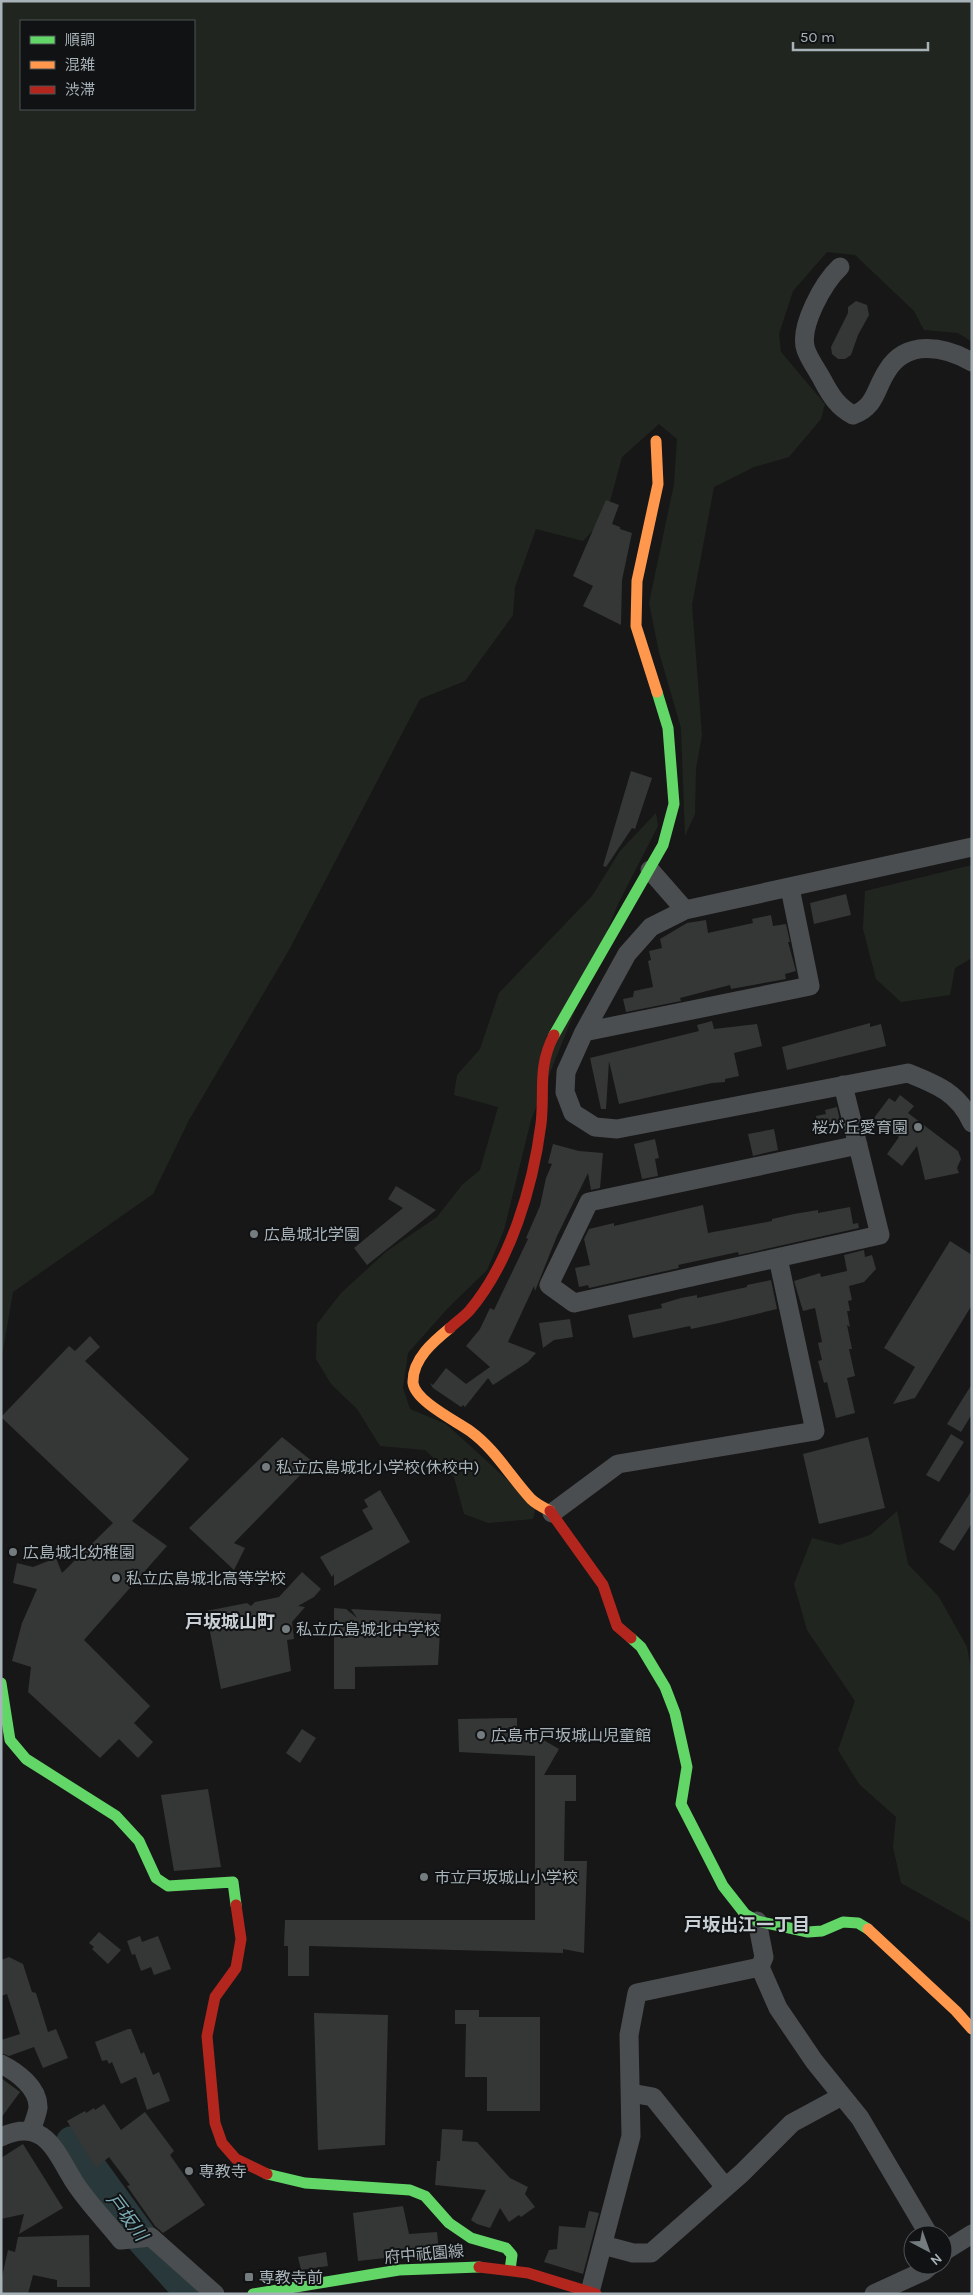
<svg xmlns="http://www.w3.org/2000/svg" width="973" height="2295" viewBox="0 0 973 2295" font-family="Karla,'Noto Sans JP',sans-serif">
	<rect width="100%" height="100%" fill="#171717"/>
	<path fill="#20261f" fill-rule="evenodd" d="M1 1H972V342L958 333 924 330 914 311 855 255 827 252 793 291 779 334 781 352 825 404 821 419 789 457 754 467 714 487 692 605 702 735 696 769 695 814 685 836 681 728 659 652 649 603 674 484 677 439 659 424 622 457 606 516 583 541 536 529 515 587 513 615 465 681 420 699 289 950 189 1120 153 1194 13 1292 1 1362ZM21 21H194V109H21Z
		M656 813 658 826 618 904 531 1120 504 1230 487 1270 448 1308 408 1353 403 1388 410 1409 446 1424 536 1506 533 1519 488 1523 464 1514 454 1477 425 1450 380 1446 357 1409 331 1384 316 1359 317 1324 341 1293 387 1251 437 1217 462 1185 480 1170 498 1107 454 1095 457 1075 480 1049 499 993 592 896 620 851Z
		M972 865V958L955 968 950 995 901 1002 876 979 863 929 865 891Z
		M897 1511 908 1564 939 1597 967 1647 972 1673V1923L901 1883 893 1847 896 1817 859 1784 838 1750 855 1701 807 1630 794 1584 812 1538 839 1545 870 1535Z"/>
	<g fill="none" stroke-linecap="round" stroke-linejoin="round">
		<path stroke="#29383a" stroke-width="32" d="M72 2142 143 2240 187 2289"/>
	</g>
	<path fill="#353636" d="M856 301 867 305 869 315 858 335 851 355 845 359H838L832 354 831 347 848 313V307Z
		M606 500 619 505 612 524 620 527V529L632 533 622 580 621 625 583 606 593 586 573 576Z
		M631 771 652 778 635 829 632 828 606 867 603 866Z
		M846 894 851 915 814 924 810 903Z
		M771 915 773 926 786 924 790 942H788L796 971 785 974 786 979 731 989 730 985 680 998 681 1001 626 1012 623 999 633 997 634 991 653 987 648 961 651 960 649 951 662 948 660 939 687 923 706 920 708 933 753 923 752 919Z
		M712 1021 714 1029 757 1024 762 1046 734 1053 739 1076 725 1079V1082L712 1083 619 1104 609 1061 606 1109H601L590 1058 699 1031 697 1025Z
		M870 1023V1027L881 1024 886 1046 787 1070 782 1047Z
		M900 1095 914 1106 908 1113 958 1151 961 1159 957 1168 959 1173 925 1180 917 1146 902 1166 887 1154 899 1137 874 1118 889 1098 895 1102Z
		M837 1107 842 1130 819 1134 816 1116 826 1114 825 1110Z
		M774 1129 778 1150 753 1156 748 1134Z
		M655 1139 659 1158 655 1159 658 1176 642 1179 634 1144Z
		M553 1144 579 1151 603 1153 600 1188 591 1190 588 1173 557 1236 535 1291 534 1286 508 1342 536 1353 528 1362 493 1385 488 1378 465 1407 463 1405 461 1407 433 1388 430 1383 433 1385 446 1368 466 1384 490 1367 466 1346 480 1329 490 1308 494 1310 528 1239 526 1238 540 1206 546 1178 552 1164 548 1163Z
		M396 1186 436 1210 367 1265 354 1248 403 1208 388 1199Z
		M703 1205 708 1233 772 1221V1219L794 1214 818 1210V1213L850 1207 853 1224 858 1223 859 1228 739 1255 738 1252 678 1265 679 1268 589 1288 588 1285 579 1287 575 1268 590 1265 584 1239 589 1229 614 1223V1226Z
		M950 1241 972 1255V1305L915 1398 893 1404 915 1367 884 1348Z
		M864 1250 865 1257 872 1255 876 1269 864 1282 849 1286 852 1300 848 1301 850 1311H847L850 1327 847 1325 852 1349H849L855 1376 847 1378 855 1413 836 1418 827 1382 824 1383 818 1361 822 1360 818 1343 822 1342 815 1308 803 1311 794 1281 820 1273 821 1277 847 1271 844 1255Z
		M771 1280 777 1309 719 1323 691 1329 690 1326 633 1338 628 1315 662 1308 661 1304 681 1298 697 1295V1298L747 1287V1285Z
		M570 1319 573 1337 554 1340 543 1348 539 1323Z
		M90 1336 100 1347 85 1361 189 1459 132 1521 167 1546 84 1640 150 1706 134 1723 153 1742 138 1758 119 1739 100 1758 28 1692 31 1667 12 1661 22 1623 37 1589 13 1583 17 1563 33 1567 56 1558 62 1573 113 1523 1 1417 69 1346 75 1351Z
		M972 1384V1414L961 1432 947 1424Z
		M951 1434 964 1442 939 1482 926 1475Z
		M282 1437 313 1462 234 1543 245 1548 234 1570 189 1528Z
		M868 1437 885 1508 819 1524 803 1454Z
		M380 1490 410 1542 334 1586V1574L332 1577 320 1557 373 1529 362 1510 368 1507 364 1500Z
		M972 1490V1523L954 1551 939 1542Z
		M302 1572 321 1589 314 1597 298 1606 305 1607 292 1622 294 1639 287 1640 291 1671 221 1689 206 1611 247 1603 251 1606 255 1602 279 1597Z
		M334 1608 346 1609 357 1618 351 1609 441 1614 438 1665 355 1667V1689H334Z
		M517 1718V1732L533 1734 559 1749 544 1775H576V1801H565L564 1861H587L584 1953 563 1949V1953L309 1946V1976H288V1946H284L285 1920H535V1756L459 1752 458 1719Z
		M302 1729 316 1738 300 1763 286 1753Z
		M208 1789 221 1867 174 1871 161 1795Z
		M99 1932 121 1950 108 1964 92 1949 94 1947 89 1943Z
		M140 1936 142 1942 158 1936 171 1969 154 1975 151 1967 141 1971 135 1954 132 1955 127 1941Z
		M9 1957 23 1964 32 1992 36 1993 48 2032 56 2029 68 2058 43 2068 34 2047 9 2056 1 2053V2040L20 2034 7 1994 1 1996V1960Z
		M455 2010H479V2017H540V2111H487V2077H465L466 2024H455Z
		M314 2013 388 2015 385 2145 318 2150Z
		M128 2029H131L141 2054 144 2052 153 2075 159 2072 170 2101 147 2110 136 2077 121 2084 112 2062 109 2064 107 2060 102 2061 95 2042Z
		M1 2078 20 2092 1 2118Z
		M104 2104 121 2130 145 2112 174 2151 170 2155 205 2205 163 2233 155 2226 127 2186 130 2185 109 2157 96 2168 67 2121 85 2111 86 2113 94 2108 95 2110Z
		M442 2129 463 2130 462 2141 477 2142 510 2178 528 2187 525 2194 535 2207 521 2217 519 2215 509 2222 500 2208 490 2228 477 2224 471 2220 486 2190 435 2185 437 2161H440Z
		M23 2144 63 2208 19 2234 24 2214 1 2219V2158Z
		M403 2206 409 2234 437 2232 439 2252 358 2261 353 2213Z
		M589 2211 599 2213 583 2274 544 2262 549 2250 557 2249 559 2226 585 2228Z
		M89 2235 90 2287H57V2280L33 2275 28 2294H1V2281L8 2250 15 2252 18 2237Z
		M326 2252 328 2266 301 2270 298 2257Z"/>
	<g fill="none" stroke-linecap="round" stroke-linejoin="round">
		<path stroke="#4b4e50" stroke-width="19" d="M840 267C824 282 798 327 806 350 810 361 818 371 823 381 831 396 838 407 853 415 876 407 875 389 887 371 906 339 944 346 972 362
			M972 847 685 910 651 927 627 954 584 1032 566 1072 565 1092 573 1113 595 1127 617 1129 908 1073C936 1084 959 1093 972 1123
			M650 870 685 910
			M584 1032 810 986 790 888
			M843 1085 880 1235 574 1303 549 1285 589 1202 858 1145
			M552 1513 618 1464 815 1431 778 1258
			M757 1921 764 1957 760 1967 778 2008 814 2061 860 2118 929 2235
			M1 2064C17 2072 39 2088 38 2108 37 2115 33 2124 31 2131
			M631 2093 653 2097 725 2187
			M1 2137C45 2116 56 2153 75 2183 88 2203 106 2221 121 2240L151 2237 215 2294
			M603 2245 633 2253H651L742 2173 792 2123 842 2096
			M943 2252 972 2234
			M590 2292 631 2136 629 2035 637 1993 760 1967
			M874 2294 924 2271 931 2265"/>
		<path stroke="#63d668" stroke-width="11" d="M554 1035 663 845 674 804 668 728 657 692
			M631 1638 641 1647 665 1687 675 1713 687 1767 681 1804 723 1886 745 1914 757 1921 808 1932 822 1931 843 1922 858 1923 868 1929
			M1 1683 10 1740 26 1759 116 1816 139 1841 156 1878 168 1886 233 1882 236 1905
			M267 2174 305 2183 410 2190 425 2196 449 2223 471 2238 506 2248 512 2255 510 2270
			M253 2294 399 2270 479 2267"/>
		<path stroke="#ff974d" stroke-width="11" d="M656 441 658 484 637 581 636 626 657 692
			M450 1328C434 1341 412 1359 413 1383 415 1401 456 1421 470 1431 495 1449 510 1476 531 1499 536 1504 544 1508 550 1511
			M868 1929 956 2011 972 2029"/>
		<path stroke="#b3261e" stroke-width="11" d="M450 1328C456 1322 464 1317 470 1310 511 1261 533 1186 541 1124 545 1090 537 1068 554 1035
			M550 1511 603 1585 617 1626 631 1638
			M236 1905 241 1939 236 1968 215 1997 207 2036 215 2123 222 2143 236 2159 267 2174
			M479 2267 528 2273 596 2294"/>
	</g>
	<g fill="#757c80" stroke="#111213" stroke-width="2">
		<circle cx="918" cy="1127" r="5"/>
		<circle cx="254" cy="1234" r="5"/>
		<circle cx="266" cy="1467" r="5"/>
		<circle cx="13" cy="1552" r="5"/>
		<circle cx="116" cy="1578" r="5"/>
		<circle cx="286" cy="1629" r="5"/>
		<circle cx="481" cy="1735" r="5"/>
		<circle cx="424" cy="1877" r="5"/>
		<circle cx="189" cy="2171" r="5"/>
		<rect x="244" y="2272" width="10" height="10" rx="2.5"/>
	</g>
	<g text-anchor="middle" dominant-baseline="central" stroke-width="4" stroke-linejoin="round" paint-order="stroke">
		<g font-size="16" fill="#a7b2b9" stroke="#111213" text-anchor="start">
			<text x="908" y="1127" text-anchor="end">桜が丘愛育園</text>
			<text x="264" y="1234">広島城北学園</text>
			<text x="276" y="1467">私立広島城北小学校(休校中)</text>
			<text x="23" y="1552">広島城北幼稚園</text>
			<text x="126" y="1578">私立広島城北高等学校</text>
			<text x="296" y="1629">私立広島城北中学校</text>
			<text x="491" y="1735">広島市戸坂城山児童館</text>
			<text x="434" y="1877">市立戸坂城山小学校</text>
			<text x="199" y="2171">専教寺</text>
			<text x="259" y="2277">専教寺前</text>
		</g>
		<g font-size="16" fill="#a7b2b9" stroke="#111213">
			<text transform="translate(424 2254) rotate(-5)">府中祇園線</text>
		</g>
		<g font-size="18" font-weight="bold" fill="#c8cfd5" stroke="#111213">
			<text x="230" y="1622">戸坂城山町</text>
			<text x="747" y="1925">戸坂出江一丁目</text>
		</g>
		<g font-size="18" font-style="italic" fill="#7cadb6" stroke="#111213">
			<text transform="translate(127 2217) rotate(53)">戸坂川</text>
		</g>
	</g>
	<rect width="973" height="2295" fill="none" stroke="#a7b2b9" stroke-width="5"/>
	<rect x="20" y="20" width="175" height="90" fill="#111213" stroke="#4d5255"/>
	<rect x="30" y="36" width="25" height="8" fill="#63d668" stroke="#4d5255"/>
	<text x="65" y="45" font-size="15" fill="#a7b2b9">順調</text>
	<rect x="30" y="61" width="25" height="8" fill="#ff974d" stroke="#4d5255"/>
	<text x="65" y="70" font-size="15" fill="#a7b2b9">混雑</text>
	<rect x="30" y="86" width="25" height="8" fill="#b3261e" stroke="#4d5255"/>
	<text x="65" y="95" font-size="15" fill="#a7b2b9">渋滞</text>
	<g transform="translate(928 2250) rotate(139)"><circle r="24" fill="#111213" stroke="#4d5255"/>
	<path d="M0-4L9 19L0 12L-9 19Z" fill="#757c80"/>
	<text y="-8" font-size="14" font-weight="bold" text-anchor="middle" fill="#a7b2b9">N</text>
	</g>
	<path d="M793 42v8h135v-8" fill="none" stroke="#a7b2b9" stroke-width="2.5"/>
	<text x="800" y="42" font-size="15" fill="#a7b2b9" stroke="#111213" stroke-width="4" paint-order="stroke">50 m</text>
</svg>
